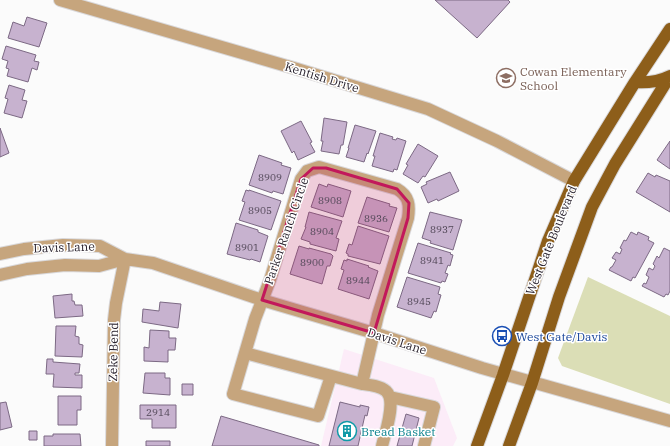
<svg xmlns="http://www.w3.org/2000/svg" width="670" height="446" viewBox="0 0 670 446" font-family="'IBM Plex Serif',serif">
	<rect width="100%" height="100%" fill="#fbfbfb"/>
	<path fill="#fcecf8" d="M344 349 434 378 457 438 453 446H321Z"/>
	<path fill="#dbdeb6" d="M588 277 670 316V404L562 366 558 358Z"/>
	<path fill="#c7b2cf" stroke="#7c6984" d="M435 0H508L510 2 477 38Z
		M27 17 47 23 39 47 8 38 13 22 24 26Z
		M6 46 36 55 34 61 39 62 37 70 32 68 28 82 7 76 9 69 6 68 8 61 2 59Z
		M9 85 25 90 22 100 27 101 22 118 4 113 8 99 5 98Z
		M324 118 347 122 343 145H341L339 154 321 151 323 141H321Z
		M301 121 312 142 310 143 315 152 298 160 294 151 292 153 281 131Z
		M355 125 376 131 368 154 367 153 364 162 346 157 349 148H348Z
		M0 128 9 153 0 157Z
		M380 133 393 137 392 139 396 140 397 138 406 141 397 170 394 169 393 172 372 166 375 156H373Z
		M670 141V169L657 160Z
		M418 144 438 156 425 177 423 176 418 183 403 174 408 165 406 164Z
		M259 155 282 163 281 165 291 168 283 194 273 191 272 193 249 185Z
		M450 172 459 191 438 201 437 199 428 203 421 187 427 184 426 182Z
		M648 173 655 177 656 175 670 181V212L636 192Z
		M319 184 327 187 328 184 351 191 343 217 311 207Z
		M246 190 249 191V190L281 201 271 230 239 220 245 202 242 201Z
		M367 197 390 204 389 206 397 208 389 232 358 223Z
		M309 212 342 221 336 238 339 239 336 251 310 244V242L301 239 306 227H305Z
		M430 212 462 220 453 250 430 243 431 241 422 238Z
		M236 223 258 230V232L268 236 260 262 251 259 250 260 227 254Z
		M358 226 389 236 380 264 348 256V254L346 253 349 244 352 245Z
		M631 232 637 235 638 232 649 237 648 240 654 243 635 278 633 277 631 281 609 270 611 267H612L616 260 612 258 616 252 620 254 622 249 620 248 624 240 626 241Z
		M418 243 451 253 450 254 453 255 450 266 448 265 445 273 448 274 445 282 442 281 441 283 408 273Z
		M299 246 309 249V248L331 254 333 256 330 266H327L322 284 290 274Z
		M664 248 670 251V291L668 295 666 294 664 297 642 286 644 283 646 284 649 277 646 275 649 268 653 270 655 266 653 264 657 256 659 258Z
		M347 259 369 266 368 267 378 271 369 299 338 289 344 270 341 269 344 260 347 261Z
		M407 277 440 287 438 294 441 295 436 312 434 311 431 318 397 307Z
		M72 294V301H74L75 305H82L83 316 55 318 53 296Z
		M160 302 181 304 178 328 142 322 143 309 159 311Z
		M56 326H76L75 336 79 337V344L83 345 82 357 55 356Z
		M150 330 169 331V338H176L175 350H168V362L144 361V347L149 348Z
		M47 359H53V362L80 364 79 373H75V375H82V388L53 387 54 374H46Z
		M145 373H165V378H170V395L143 393Z
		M182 384H193V395H182Z
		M58 396H81V410H77V425H58Z
		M6 402 12 427 0 430V403Z
		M340 402 360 407V405L369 407 367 416 365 415 358 446H329Z
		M140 405H176V428H152V419H140Z
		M406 414 419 418 412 446H397Z
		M221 416 319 445V446H212Z
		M29 431H37V440H29Z
		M53 434H80L81 446H44V436H53Z
		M146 441H170V446H146Z"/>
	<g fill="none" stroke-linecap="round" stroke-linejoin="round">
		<defs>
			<path id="minor" d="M60 0 297 69 428 109 497 141 574 181
				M0 254 24 249 63 245 100 246 125 259 153 263 262 300 374 333 482 368 670 421
				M0 275 27 269 65 265 99 266 125 259
				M245 353 233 394 318 416 331 376
				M362 384 245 353 255 319 270 280 301 179 307 171 319 167 397 189C409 196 410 205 408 218L378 315 362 384C370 385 380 386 386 391 397 401 385 433 382 446
				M390 397 434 407 424 446
				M112 446 114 320 116 303 125 259"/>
			<path id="major" d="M635 82C648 83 658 82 670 76
				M477 446 503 375 548 241 574 181 635 82 670 29
				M509 446 532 383 559 297 592 207 615 164 670 76"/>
		</defs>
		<use href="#minor" stroke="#d9d8da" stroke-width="14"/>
		<use href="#major" stroke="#d9d8da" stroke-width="14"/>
		<use href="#minor" stroke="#c6a57d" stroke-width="12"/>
		<use href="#major" stroke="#8d5e1a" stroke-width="12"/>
	</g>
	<path fill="#c2185b" fill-opacity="0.2" stroke="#c2185b" stroke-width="3" stroke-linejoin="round" d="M313 168H326L397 189 409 203 408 218 374 333 262 300 301 179Z"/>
	<defs>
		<symbol id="school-ring" viewBox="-11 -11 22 22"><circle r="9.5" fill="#fff" stroke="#8d6e63" stroke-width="1.5"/><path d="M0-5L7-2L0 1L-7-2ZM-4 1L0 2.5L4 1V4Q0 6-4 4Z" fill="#8d6e63"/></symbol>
		<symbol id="bus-ring" viewBox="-11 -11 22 22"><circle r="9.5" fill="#fff" stroke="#1a4fb4" stroke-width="1.5"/><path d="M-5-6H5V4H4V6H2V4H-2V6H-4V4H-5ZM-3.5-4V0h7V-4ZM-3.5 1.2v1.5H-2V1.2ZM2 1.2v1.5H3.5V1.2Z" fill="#1a4fb4"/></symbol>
		<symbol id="building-ring" viewBox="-11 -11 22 22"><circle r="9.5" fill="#fff" stroke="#0f9aa8" stroke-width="1.5"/><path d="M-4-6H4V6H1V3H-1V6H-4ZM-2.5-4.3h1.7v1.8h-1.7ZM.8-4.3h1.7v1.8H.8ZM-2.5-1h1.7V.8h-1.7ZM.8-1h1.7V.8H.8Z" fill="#0f9aa8"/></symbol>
	</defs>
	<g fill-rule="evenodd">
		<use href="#school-ring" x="495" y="67" width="22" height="22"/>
		<use href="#bus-ring" x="491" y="325" width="22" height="22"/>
		<use href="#building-ring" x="336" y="420" width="22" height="22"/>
	</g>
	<g text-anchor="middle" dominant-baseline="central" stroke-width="3" stroke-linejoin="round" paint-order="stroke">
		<g font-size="10" fill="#504656">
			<text x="270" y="177">8909</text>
			<text x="330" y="200">8908</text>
			<text x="260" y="210">8905</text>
			<text x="376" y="218">8936</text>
			<text x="442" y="229">8937</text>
			<text x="322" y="231">8904</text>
			<text x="247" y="247">8901</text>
			<text x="432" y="260">8941</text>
			<text x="312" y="262">8900</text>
			<text x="358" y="280">8944</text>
			<text x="419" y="301">8945</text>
			<text x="158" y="412">2914</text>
		</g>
		<g font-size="12" fill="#785e54" stroke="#fff" text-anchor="start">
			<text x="520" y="71">Cowan Elementary<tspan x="520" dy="14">School</tspan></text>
		</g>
		<g font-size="12" fill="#29222d" stroke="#fff">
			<text transform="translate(322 77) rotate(17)">Kentish Drive</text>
			<text transform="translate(286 231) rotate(-71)">Parker Ranch Circle</text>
			<text transform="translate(551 240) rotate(-68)">West Gate Boulevard</text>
			<text transform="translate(64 247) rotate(-2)">Davis Lane</text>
			<text transform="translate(397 341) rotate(18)">Davis Lane</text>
			<text transform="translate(113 352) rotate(-89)">Zeke Bend</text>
		</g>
		<g font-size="12" fill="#164399" stroke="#fff" text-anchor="start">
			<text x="516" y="336">West Gate/Davis</text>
		</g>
		<g font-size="12" fill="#0d838f" stroke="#fff" text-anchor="start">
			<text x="361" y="431">Bread Basket</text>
		</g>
	</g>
</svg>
